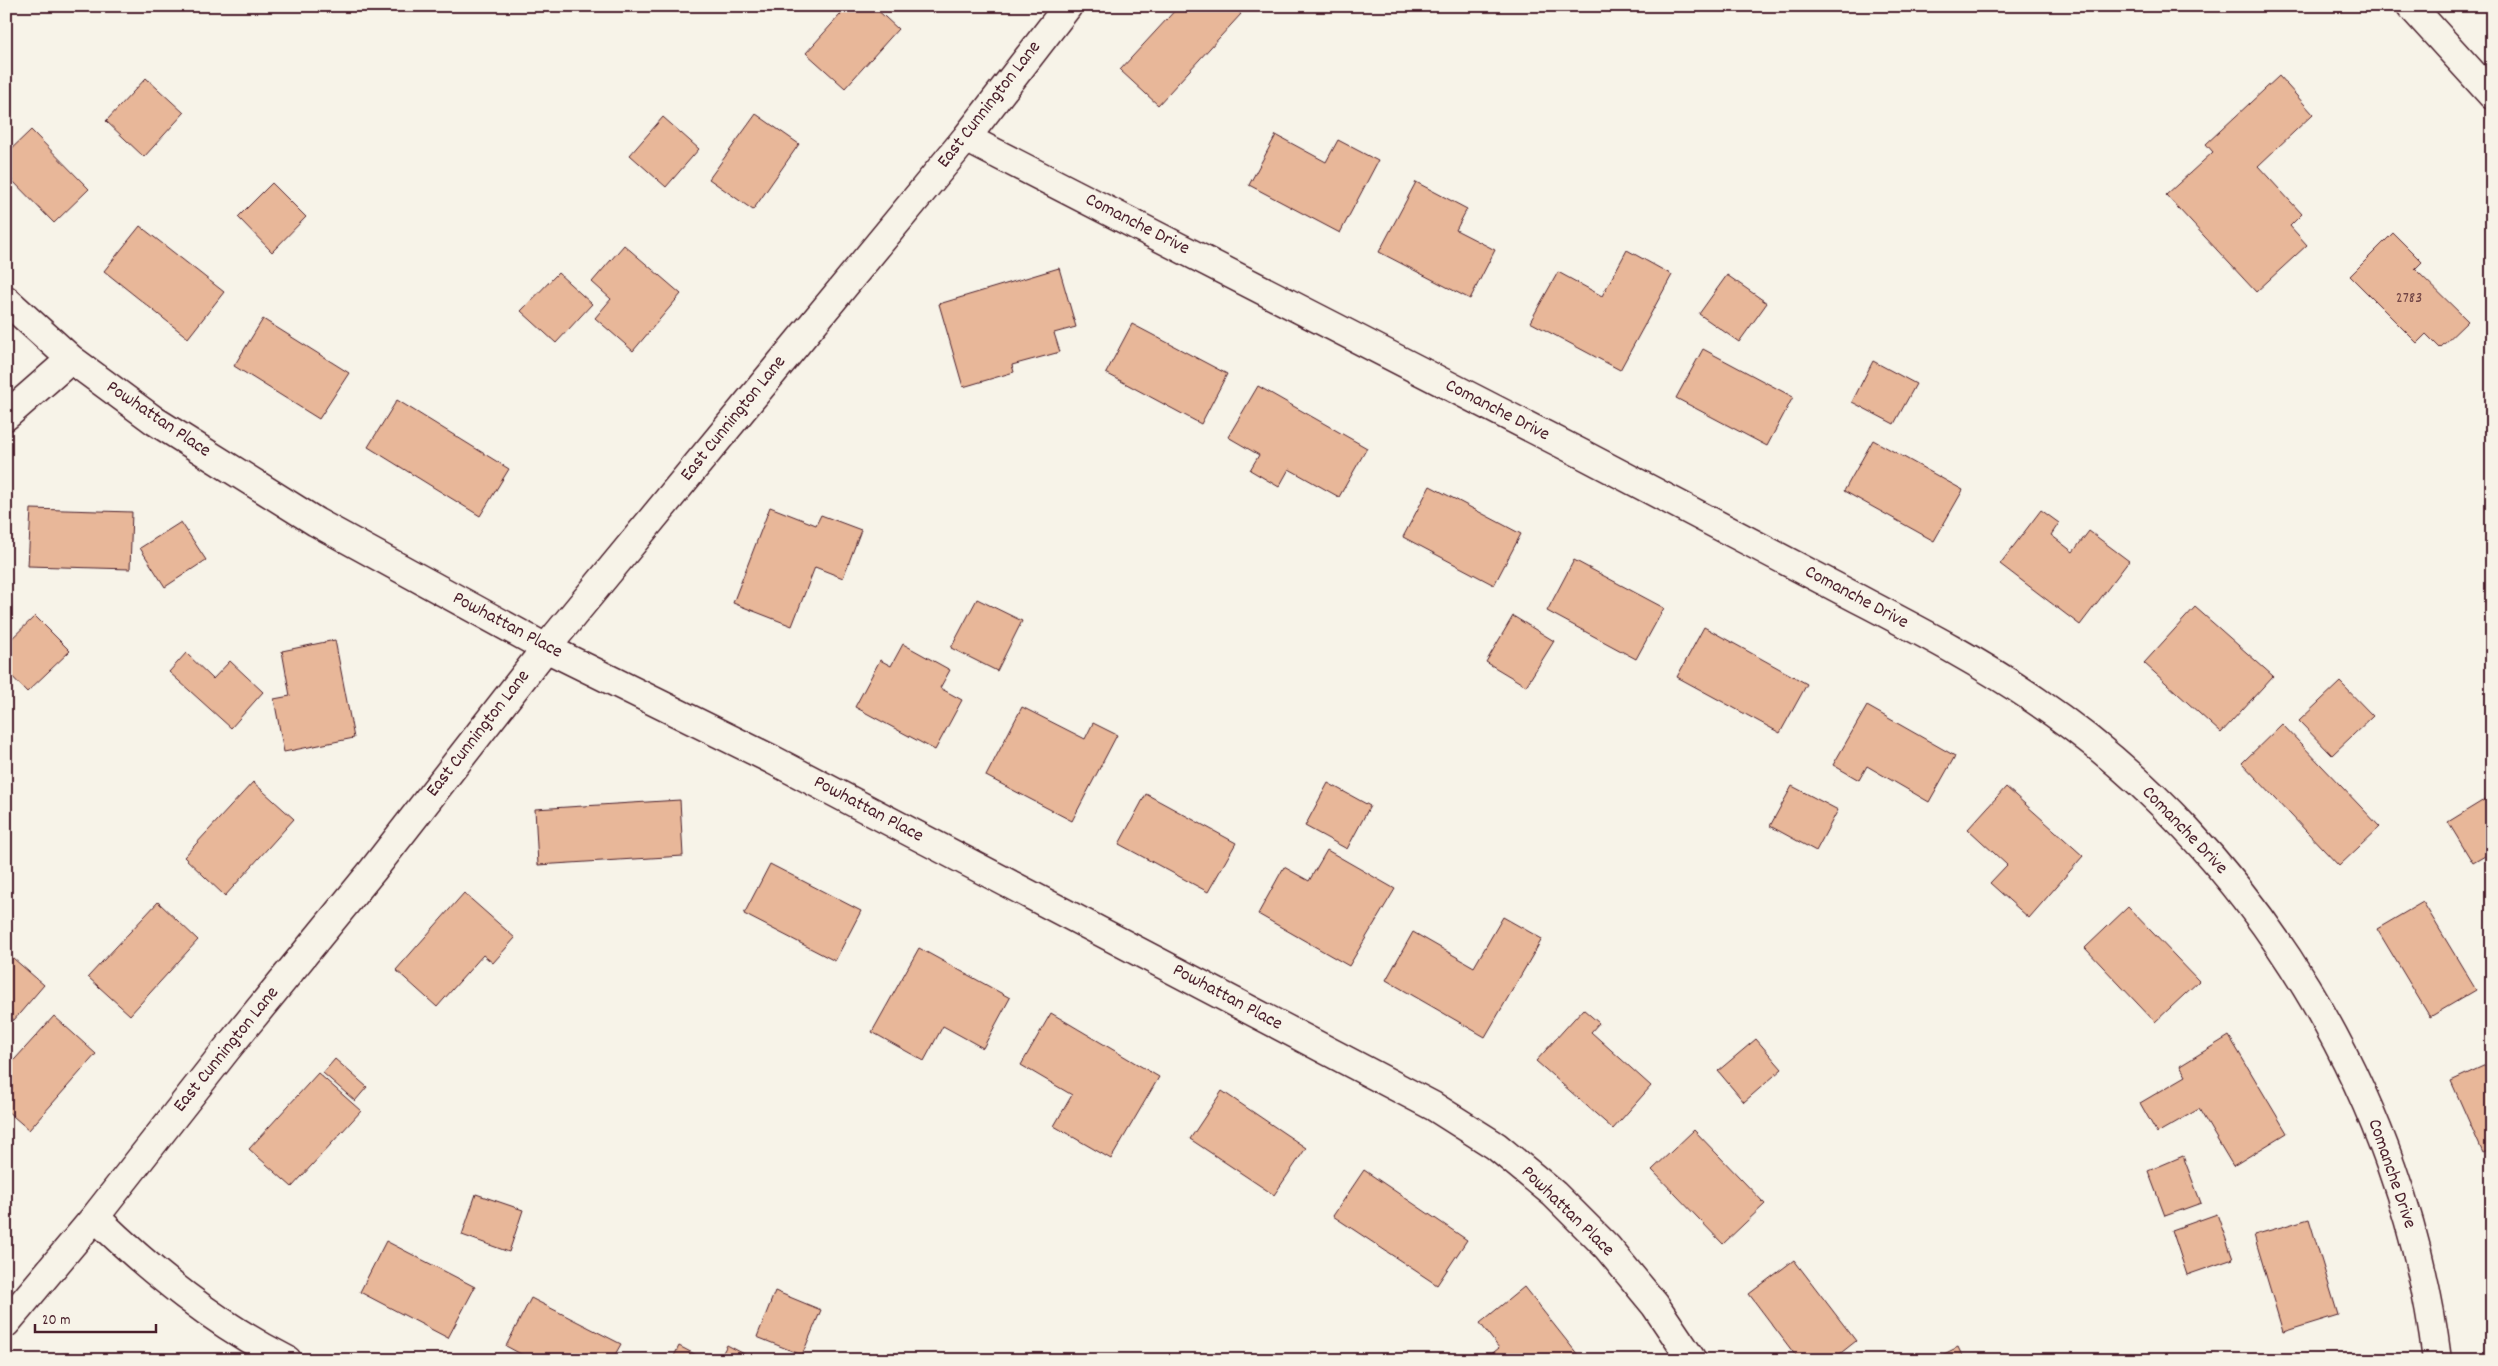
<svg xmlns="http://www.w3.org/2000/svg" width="2498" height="1366" viewBox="0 0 2498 1366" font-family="Dekko,sans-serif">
	<rect width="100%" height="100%" fill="#f7f3e8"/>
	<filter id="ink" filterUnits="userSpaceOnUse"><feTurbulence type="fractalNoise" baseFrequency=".02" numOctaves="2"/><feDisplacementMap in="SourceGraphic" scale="10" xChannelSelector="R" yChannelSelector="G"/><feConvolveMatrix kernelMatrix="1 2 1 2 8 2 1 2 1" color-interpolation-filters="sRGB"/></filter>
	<g filter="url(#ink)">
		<path fill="#e8b799" stroke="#4a1f2b" d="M848 6H873L898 29 845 88 806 53Z
			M1179 6H1232L1241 14 1158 105 1120 70Z
			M2279 76 2313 114 2258 166 2302 214 2290 226 2307 245 2256 292 2166 195 2213 152 2206 144Z
			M146 78 184 113 144 157 106 121Z
			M756 114 799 144 753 210 709 179Z
			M663 117 699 149 666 187 630 155Z
			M31 130 89 189 54 223 6 174V154Z
			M1276 135 1326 162 1338 140 1378 161 1340 233 1249 185Z
			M1416 182 1467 209 1456 230 1495 250 1470 299 1379 252Z
			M272 183 306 217 272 252 238 217Z
			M140 226 224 292 188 338 104 271Z
			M2393 233 2422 262 2415 269 2468 321 2440 348 2426 334 2417 343 2350 276Z
			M624 245 681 294 633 351 595 318 611 299 592 282Z
			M1627 250 1672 275 1620 370 1530 322 1558 272 1602 296Z
			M1059 268 1076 327 1054 333 1060 352 1012 365 1014 372 963 387 939 304Z
			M558 273 592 304 556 343 521 311Z
			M1727 275 1767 303 1739 342 1699 314Z
			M263 319 349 373 319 419 234 366Z
			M1132 324 1227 374 1201 424 1106 373Z
			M1703 349 1793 397 1767 446 1676 398Z
			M1873 361 1916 384 1894 424 1852 402Z
			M1258 386 1367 448 1339 497 1289 469 1279 487 1250 470 1259 455 1228 437Z
			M397 400 509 469 480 516 368 447Z
			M1873 440 1963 490 1934 541 1844 491Z
			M1430 486 1521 534 1494 585 1403 537Z
			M770 507 816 525 821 515 861 530 843 578 815 567 792 626 733 603Z
			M31 509 132 512 130 569 28 566Z
			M2041 510 2059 523 2051 535 2073 552 2089 531 2129 561 2080 625 2000 564Z
			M181 522 206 560 165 587 140 548Z
			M1574 560 1664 608 1636 659 1547 611Z
			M977 599 1022 621 997 671 951 648Z
			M2195 607 2273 676 2221 733 2144 663Z
			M35 616 70 651 27 692 6 670V644Z
			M1513 616 1554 641 1526 686 1486 662Z
			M1704 627 1807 684 1780 733 1677 677Z
			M335 640 354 738 284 752 274 699 290 696 282 651Z
			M903 644 950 670 940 688 962 700 935 750 855 707 880 660 891 666Z
			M186 653 213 679 230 661 263 692 231 728 169 672Z
			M2340 682 2373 716 2332 755 2299 721Z
			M1867 706 1955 756 1929 802 1867 766 1859 780 1833 765Z
			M1022 707 1085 739 1093 723 1117 735 1072 821 986 776Z
			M2282 724 2380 827 2339 866 2242 763Z
			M253 782 294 819 225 896 184 857Z
			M1328 783 1370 806 1347 849 1305 826Z
			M1792 786 1838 810 1816 851 1770 826Z
			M2006 787 2083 856 2029 918 1990 883 2007 865 1968 829Z
			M1146 794 1236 843 1208 892 1119 844Z
			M2492 795V852L2473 863 2448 822Z
			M680 800 683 856 538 865 535 809Z
			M1327 850 1395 889 1349 966 1258 914 1284 867 1309 881Z
			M770 864 861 911 835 961 744 914Z
			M464 893 515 938 493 963 483 955 437 1007 396 970Z
			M158 902 198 940 130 1015 88 977Z
			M2423 902 2476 990 2430 1017 2377 929Z
			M2128 907 2199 981 2155 1022 2085 948Z
			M1503 917 1542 939 1485 1037 1386 980 1413 932 1474 967Z
			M919 948 1010 998 983 1048 943 1026 924 1061 872 1032Z
			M6 952 44 985 14 1020 6 1013Z
			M1583 1009 1599 1023 1591 1032 1651 1086 1613 1129 1536 1061Z
			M1051 1013 1159 1077 1111 1159 1054 1126 1072 1095 1021 1065Z
			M54 1016 96 1054 29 1130 6 1110V1069Z
			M2229 1036 2287 1133 2233 1166 2199 1109 2157 1133 2140 1103 2186 1076 2180 1066Z
			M1756 1039 1782 1069 1744 1102 1718 1071Z
			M335 1059 367 1087 355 1101 323 1073Z
			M2492 1062V1149L2483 1153 2451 1081Z
			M318 1073 361 1111 292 1187 249 1149Z
			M1222 1091 1306 1148 1274 1195 1190 1139Z
			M1694 1130 1765 1204 1723 1244 1652 1170Z
			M2183 1156 2201 1203 2165 1216 2148 1171Z
			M1364 1170 1467 1240 1437 1285 1333 1216Z
			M476 1194 523 1210 509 1252 462 1235Z
			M2217 1214 2233 1259 2187 1275 2172 1230Z
			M2309 1219 2338 1315 2283 1332 2254 1235Z
			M386 1241 475 1287 448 1338 360 1292Z
			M1794 1260 1856 1341 1832 1360H1799L1749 1294Z
			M1524 1287 1582 1360H1484L1499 1348 1480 1323Z
			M775 1291 821 1310 802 1355 757 1337Z
			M531 1298 621 1344 612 1360H532L506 1346Z
			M727 1345 750 1357 749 1360H719Z
			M679 1346 706 1360H672Z
			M1958 1347 1964 1360H1932Z"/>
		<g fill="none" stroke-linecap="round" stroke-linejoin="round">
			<defs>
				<path id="minor" d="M966 138C1172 243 1378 349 1584 455 1667 498 1750 542 1834 586 1902 622 1971 656 2035 700 2254 848 2405 1098 2437 1360
					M6 300 71 359 155 421 316 522 546 648 771 759 1433 1106 1496 1146 1554 1194 1607 1247 1655 1305 1692 1360
					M6 416 71 359
					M95 1217C153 1273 214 1323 287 1360
					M6 1323 95 1217 226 1050 373 870 546 648 966 138 1068 6"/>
				<path id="major" d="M2411 6 2492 95"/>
			</defs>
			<use href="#minor" stroke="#4a1f2b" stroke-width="31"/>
			<use href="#major" stroke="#4a1f2b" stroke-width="31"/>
			<use href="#minor" stroke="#f7f3e8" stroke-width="28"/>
			<use href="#major" stroke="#f7f3e8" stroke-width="28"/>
		</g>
	</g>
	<g text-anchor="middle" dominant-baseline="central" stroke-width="4" stroke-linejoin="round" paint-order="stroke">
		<g font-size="16" fill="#724546">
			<text x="2409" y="298">2783</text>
		</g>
		<g font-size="19" fill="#4a1f2b" stroke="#f7f3e8">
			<text transform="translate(990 105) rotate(-52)">East Cunnington Lane</text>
			<text transform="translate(1137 225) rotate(27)">Comanche Drive</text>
			<text transform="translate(1497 411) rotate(27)">Comanche Drive</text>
			<text transform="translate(734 419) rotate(-51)">East Cunnington Lane</text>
			<text transform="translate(158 420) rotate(34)">Powhattan Place</text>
			<text transform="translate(1856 598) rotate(28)">Comanche Drive</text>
			<text transform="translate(507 626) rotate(28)">Powhattan Place</text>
			<text transform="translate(479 734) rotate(-52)">East Cunnington Lane</text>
			<text transform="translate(868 810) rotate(28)">Powhattan Place</text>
			<text transform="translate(2184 831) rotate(46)">Comanche Drive</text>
			<text transform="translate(1227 998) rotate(28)">Powhattan Place</text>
			<text transform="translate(227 1050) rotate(-51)">East Cunnington Lane</text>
			<text transform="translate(2391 1174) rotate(71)">Comanche Drive</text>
			<text transform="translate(1567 1212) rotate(44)">Powhattan Place</text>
		</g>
	</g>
	<rect width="2498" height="1366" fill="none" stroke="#f7f3e8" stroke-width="25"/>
	<rect x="12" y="12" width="2473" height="1341" fill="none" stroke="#4a1f2b" stroke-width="2" filter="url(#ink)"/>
	<path d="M35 1324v8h121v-8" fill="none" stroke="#4a1f2b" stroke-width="2.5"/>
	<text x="42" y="1324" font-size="15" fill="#4a1f2b" stroke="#f7f3e8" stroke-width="4" paint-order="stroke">20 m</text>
</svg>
